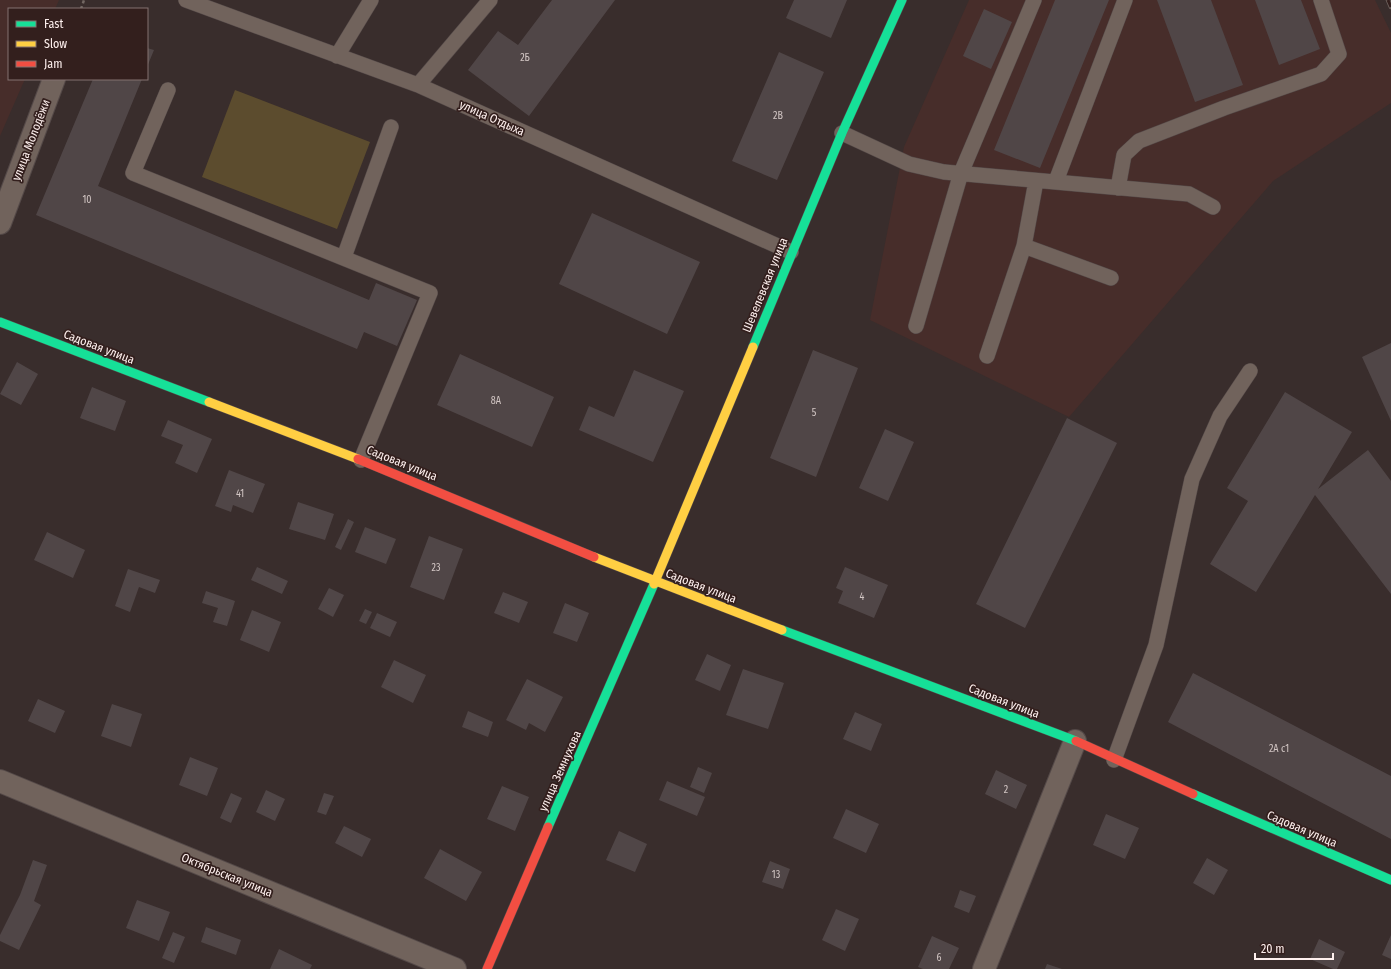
<svg xmlns="http://www.w3.org/2000/svg" width="1391" height="969" viewBox="0 0 1391 969" font-family="'Fira Sans Condensed',sans-serif">
	<rect width="100%" height="100%" fill="#392d2c"/>
	<path fill="#472d2a" d="M0 0H59L55 9H9V79H25L0 136Z
		M969 0H1375L1391 33V103L1273 181 1069 417 870 320 904 147Z"/>
	<path fill="#5c4c2e" d="M235 90 370 142 337 229 202 177Z"/>
	<path fill="#504647" d="M552 0H615L529 116 468 70 498 31 518 45Z
		M794 0H847L831 38 786 18Z
		M1055 0H1109L1040 168 994 150Z
		M1157 0H1211L1243 85 1195 102Z
		M1255 0H1301L1320 49 1279 65Z
		M984 9 1012 22 991 69 963 56Z
		M147 48 154 50 147 67Z
		M779 52 824 72 777 180 732 161Z
		M93 79H142L98 186 369 300 376 283 417 300 397 346 364 332 357 349 36 215Z
		M592 213 700 262 667 334 559 284Z
		M1391 343V421L1362 357Z
		M813 350 858 368 816 477 770 458Z
		M460 354 554 397 532 447 437 405Z
		M17 362 38 374 21 405 0 394Z
		M634 370 684 391 653 462 579 430 589 406 614 417Z
		M92 387 126 401 115 431 80 418Z
		M1285 392 1352 432 1318 489 1368 450 1391 481V594L1315 495 1256 592 1210 564 1248 501 1227 488Z
		M1067 418 1117 443 1025 628 976 604Z
		M168 420 212 439 197 473 175 463 183 445 161 436Z
		M885 429 914 442 888 501 859 488Z
		M229 470 265 484 253 513 233 505 231 512 215 506Z
		M298 502 334 514 325 540 289 529Z
		M348 519 354 522 341 550 335 547Z
		M365 527 396 539 386 564 355 552Z
		M47 532 85 550 73 578 34 560Z
		M429 536 463 549 444 600 410 587Z
		M257 567 288 581 282 594 251 580Z
		M845 567 888 585 874 618 838 603 843 591 836 588Z
		M128 569 160 580 155 593 139 587 130 612 115 606Z
		M329 588 344 595 333 617 318 609Z
		M206 591 235 601 227 626 213 622 218 608 202 603Z
		M503 592 528 602 519 623 494 613Z
		M565 603 589 613 577 642 553 633Z
		M365 609 372 612 366 624 359 621Z
		M252 610 281 622 269 652 240 640Z
		M377 613 397 622 390 637 370 628Z
		M707 654 731 665 720 691 695 680Z
		M394 660 426 675 413 703 381 687Z
		M743 669 784 683 768 729 726 715Z
		M1193 673 1391 776V839L1168 722Z
		M527 679 563 697 545 732 529 723 526 730 506 720Z
		M38 699 65 711 55 733 28 721Z
		M112 704 142 714 131 747 101 736Z
		M468 711 493 722 488 737 462 727Z
		M855 712 882 724 871 751 843 739Z
		M190 757 218 768 207 796 179 785Z
		M698 767 712 773 704 793 690 787Z
		M996 770 1027 785 1016 809 985 794Z
		M667 781 705 797 697 816 659 800Z
		M502 786 529 797 515 831 487 819Z
		M266 790 285 799 275 821 256 812Z
		M231 793 242 798 231 823 220 818Z
		M324 793 334 796 326 815 317 812Z
		M846 809 879 824 866 853 833 838Z
		M1106 814 1139 828 1125 859 1093 845Z
		M344 826 371 839 362 857 335 843Z
		M619 831 647 844 635 872 606 860Z
		M440 849 482 872 466 901 424 878Z
		M1207 858 1228 870 1214 895 1193 883Z
		M33 860 47 865 34 901 41 905 19 950 0 941V935L20 895Z
		M770 861 790 869 783 889 762 882Z
		M960 890 976 896 969 913 954 907Z
		M137 900 170 912 159 941 126 928Z
		M836 909 859 919 845 951 822 940Z
		M206 927 241 940 236 955 201 942Z
		M173 932 185 937 174 963 162 958Z
		M1391 935V959L1382 955Z
		M932 936 959 948 949 969H923L918 967Z
		M1319 939 1345 952 1337 969H1333L1310 959Z
		M279 949 312 965 310 969H270Z
		M1047 964 1062 969H1045Z"/>
	<g fill="none" stroke-linecap="round" stroke-linejoin="round">
		<defs>
			<path id="lane" d="M186 0 418 85 791 252
				M337 56 371 0
				M418 85 490 0
				M168 90 133 173 430 293 361 460
				M842 133 909 164 944 172 1189 194 1213 207
				M1056 181 1125 0
				M1118 188 1124 155 1139 141 1224 108 1321 74 1339 54 1321 0
				M1024 246 1111 278
				M344 257 391 127
				M916 326 961 173 1034 0
				M987 356 1024 246 1036 181
				M1114 760 1156 645 1192 479 1220 416 1250 371"/>
			<path id="street" d="M0 223 54 79
				M0 781 455 969
				M984 969 1075 741"/>
			<path id="fast" d="M0 322 209 402
				M753 347 842 133 902 0
				M782 630 1076 741
				M1193 794 1391 880
				M548 827 654 584"/>
			<path id="slow" d="M209 402 358 459
				M594 557 782 630
				M654 584 753 347"/>
			<path id="jam" d="M358 459 594 557
				M1076 741 1193 794
				M487 969 548 827"/>
		</defs>
		<use href="#lane" stroke="#544948" stroke-width="16"/>
		<use href="#street" stroke="#544948" stroke-width="24"/>
		<use href="#fast" stroke="#544948" stroke-width="10"/>
		<use href="#slow" stroke="#544948" stroke-width="10"/>
		<use href="#jam" stroke="#544948" stroke-width="10"/>
		<path stroke="#736863" stroke-width="2.5" stroke-dasharray="3 3" stroke-linecap="butt" d="M81 9 84 0"/>
		<use href="#lane" stroke="#71635c" stroke-width="15"/>
		<use href="#street" stroke="#71635c" stroke-width="22"/>
		<use href="#fast" stroke="#16e098" stroke-width="9"/>
		<use href="#slow" stroke="#ffcf43" stroke-width="9"/>
		<use href="#jam" stroke="#f24e42" stroke-width="9"/>
		<defs>
			<path id="rail" d="M1388 0 1391 7"/>
		</defs>
		<use href="#rail" stroke="#6f635f" stroke-width="4.5"/>
		<use href="#rail" stroke="#331f1d" stroke-width="3" stroke-dasharray="9" stroke-linecap="butt"/>
	</g>
	<g text-anchor="middle" dominant-baseline="central" stroke-width="3.5" stroke-linejoin="round" paint-order="stroke">
		<g font-size="10" fill="#d2c6c4">
			<text x="525" y="58">2Б</text>
			<text x="778" y="116">2В</text>
			<text x="87" y="200">10</text>
			<text x="496" y="401">8А</text>
			<text x="814" y="413">5</text>
			<text x="240" y="494">41</text>
			<text x="436" y="568">23</text>
			<text x="862" y="597">4</text>
			<text x="1279" y="749">2А с1</text>
			<text x="1006" y="790">2</text>
			<text x="776" y="875">13</text>
			<text x="939" y="958">6</text>
		</g>
		<g font-size="12" fill="#fef0ee" stroke="#331f1d">
			<text transform="translate(492 118) rotate(24)">улица Отдыха</text>
			<text transform="translate(31 140) rotate(-69)">улица Молодёжи</text>
			<text transform="translate(765 285) rotate(-68)">Шевелевская улица</text>
			<text transform="translate(99 347) rotate(21)">Садовая улица</text>
			<text transform="translate(402 463) rotate(22)">Садовая улица</text>
			<text transform="translate(701 586) rotate(21)">Садовая улица</text>
			<text transform="translate(1004 701) rotate(21)">Садовая улица</text>
			<text transform="translate(560 771) rotate(-66)">улица Земнухова</text>
			<text transform="translate(1302 829) rotate(23)">Садовая улица</text>
			<text transform="translate(227 875) rotate(22)">Октябрьская улица</text>
		</g>
	</g>
	<rect x="8" y="8" width="140" height="72" fill="#331f1d" stroke="#847371"/>
	<rect x="16" y="21" width="20" height="6" fill="#16e098" stroke="#847371"/>
	<text x="44" y="28" font-size="12" fill="#fef0ee">Fast</text>
	<rect x="16" y="41" width="20" height="6" fill="#ffcf43" stroke="#847371"/>
	<text x="44" y="48" font-size="12" fill="#fef0ee">Slow</text>
	<rect x="16" y="61" width="20" height="6" fill="#f24e42" stroke="#847371"/>
	<text x="44" y="68" font-size="12" fill="#fef0ee">Jam</text>
	<path d="M1255 953v6h78v-6" fill="none" stroke="#fef0ee" stroke-width="2"/>
	<text x="1261" y="953" font-size="12" fill="#fef0ee" stroke="#331f1d" stroke-width="3" paint-order="stroke">20 m</text>
</svg>
